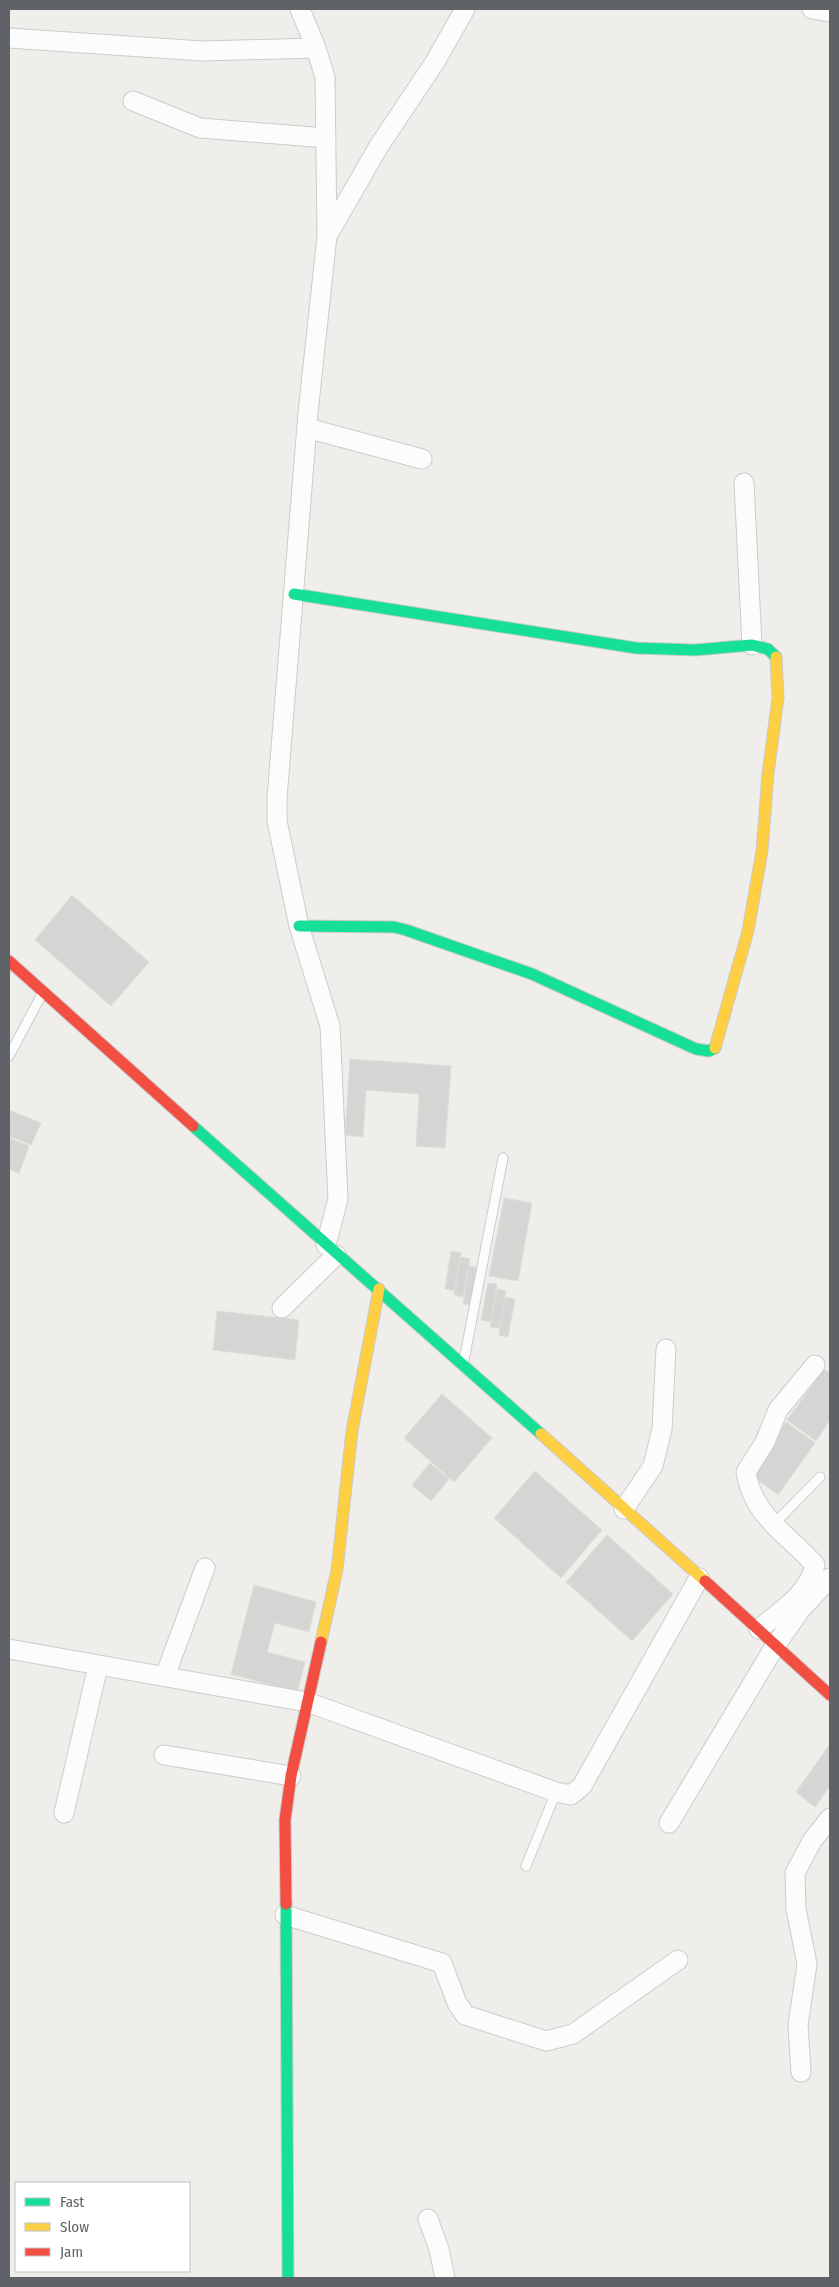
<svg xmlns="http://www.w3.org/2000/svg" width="839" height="2287" viewBox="0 0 839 2287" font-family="'Fira Sans Condensed',sans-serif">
	<rect width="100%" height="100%" fill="#efeeea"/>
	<path fill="#d6d5d3" stroke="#deddd9" d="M72 895 149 962 111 1006 35 940Z
		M350 1059 451 1066 445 1148 416 1146 419 1094 366 1090 363 1137 345 1135Z
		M9 1110 41 1123 31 1145 9 1136Z
		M9 1138 29 1146 19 1173 9 1169Z
		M504 1198 532 1203 518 1281 489 1276Z
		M451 1251 461 1253 455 1291 445 1289Z
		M460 1257 470 1259 463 1297 454 1295Z
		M469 1266 479 1268 472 1305 463 1304Z
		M488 1283 497 1284 491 1322 481 1320Z
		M497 1289 506 1291 500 1328 490 1327Z
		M505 1297 515 1299 508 1337 499 1335Z
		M217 1311 299 1320 295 1360 213 1350Z
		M824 1369 830 1373V1420L816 1441 787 1420Z
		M442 1394 492 1438 454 1482 404 1438Z
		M786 1422 815 1443 778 1495 750 1474Z
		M430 1463 449 1479 431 1501 412 1485Z
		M535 1471 602 1530 561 1578 494 1518Z
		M607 1535 673 1594 632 1641 566 1582Z
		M254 1585 316 1602 309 1632 275 1623 267 1652 305 1662 297 1692 231 1674Z
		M830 1744V1786L815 1807 796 1792Z"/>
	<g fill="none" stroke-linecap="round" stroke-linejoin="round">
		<defs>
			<path id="lane" d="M9 1056 42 994
				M464 1360 503 1158
				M773 1525 820 1477
				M526 1866 556 1792"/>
			<path id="street" d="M300 9 316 48 325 77 327 236 308 413 277 798V821L299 926 330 1026 338 1199 326 1245
				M812 9 830 12
				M9 38 202 51 316 48
				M133 101 200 128 326 138
				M327 236 379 146 435 62 465 9
				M307 428 422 459
				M744 483 752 645
				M282 1308 336 1255
				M624 1509 653 1466 662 1429 666 1349
				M759 1629C780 1611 809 1594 815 1565 788 1534 753 1517 746 1472L765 1442 778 1410 815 1365
				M9 1649 307 1702 556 1792 571 1795 582 1786 699 1578
				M165 1676 205 1568
				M164 1755 291 1776
				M64 1813 98 1666
				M669 1823 775 1646 801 1609 830 1578
				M285 1915 442 1963 457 2003 465 2015 546 2041 573 2034 678 1960
				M801 2072 798 2025 807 1964 796 1909 795 1873 812 1841 830 1818
				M428 2219 439 2249 445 2278"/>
			<path id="fast" d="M294 594 636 648 695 650 752 645 768 649 776 657
				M299 926 394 927 406 930 532 974 696 1049 709 1051 715 1048
				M193 1126 541 1434
				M286 1904 288 2278"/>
			<path id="slow" d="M715 1048 748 931 762 851 768 774 778 698 776 657
				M541 1434 705 1581
				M321 1642 337 1570 352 1431 379 1289"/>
			<path id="jam" d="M9 961 193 1126
				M705 1581 830 1695
				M286 1904 285 1820 291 1776 321 1642"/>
		</defs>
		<use href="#lane" stroke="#cbcccc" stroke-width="11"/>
		<use href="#street" stroke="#cbcccc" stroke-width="21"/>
		<use href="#fast" stroke="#cacacb" stroke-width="13"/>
		<use href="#slow" stroke="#cacacb" stroke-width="13"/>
		<use href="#jam" stroke="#cacacb" stroke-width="13"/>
		<use href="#lane" stroke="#fdfcfc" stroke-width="9"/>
		<use href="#street" stroke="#fdfcfc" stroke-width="19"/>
		<use href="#fast" stroke="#16e098" stroke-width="11"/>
		<use href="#slow" stroke="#ffcf43" stroke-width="11"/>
		<use href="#jam" stroke="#f24e42" stroke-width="11"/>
	</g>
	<rect width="839" height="2287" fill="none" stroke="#5f6368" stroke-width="20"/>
	<rect x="15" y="2182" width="175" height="90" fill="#ffffff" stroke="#bfc1c3"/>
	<rect x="25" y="2198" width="25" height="8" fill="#16e098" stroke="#bfc1c3"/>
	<text x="60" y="2207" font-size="15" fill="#5f6368">Fast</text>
	<rect x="25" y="2223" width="25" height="8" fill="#ffcf43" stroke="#bfc1c3"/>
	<text x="60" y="2232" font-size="15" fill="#5f6368">Slow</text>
	<rect x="25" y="2248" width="25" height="8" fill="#f24e42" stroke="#bfc1c3"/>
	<text x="60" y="2257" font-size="15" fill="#5f6368">Jam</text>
</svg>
